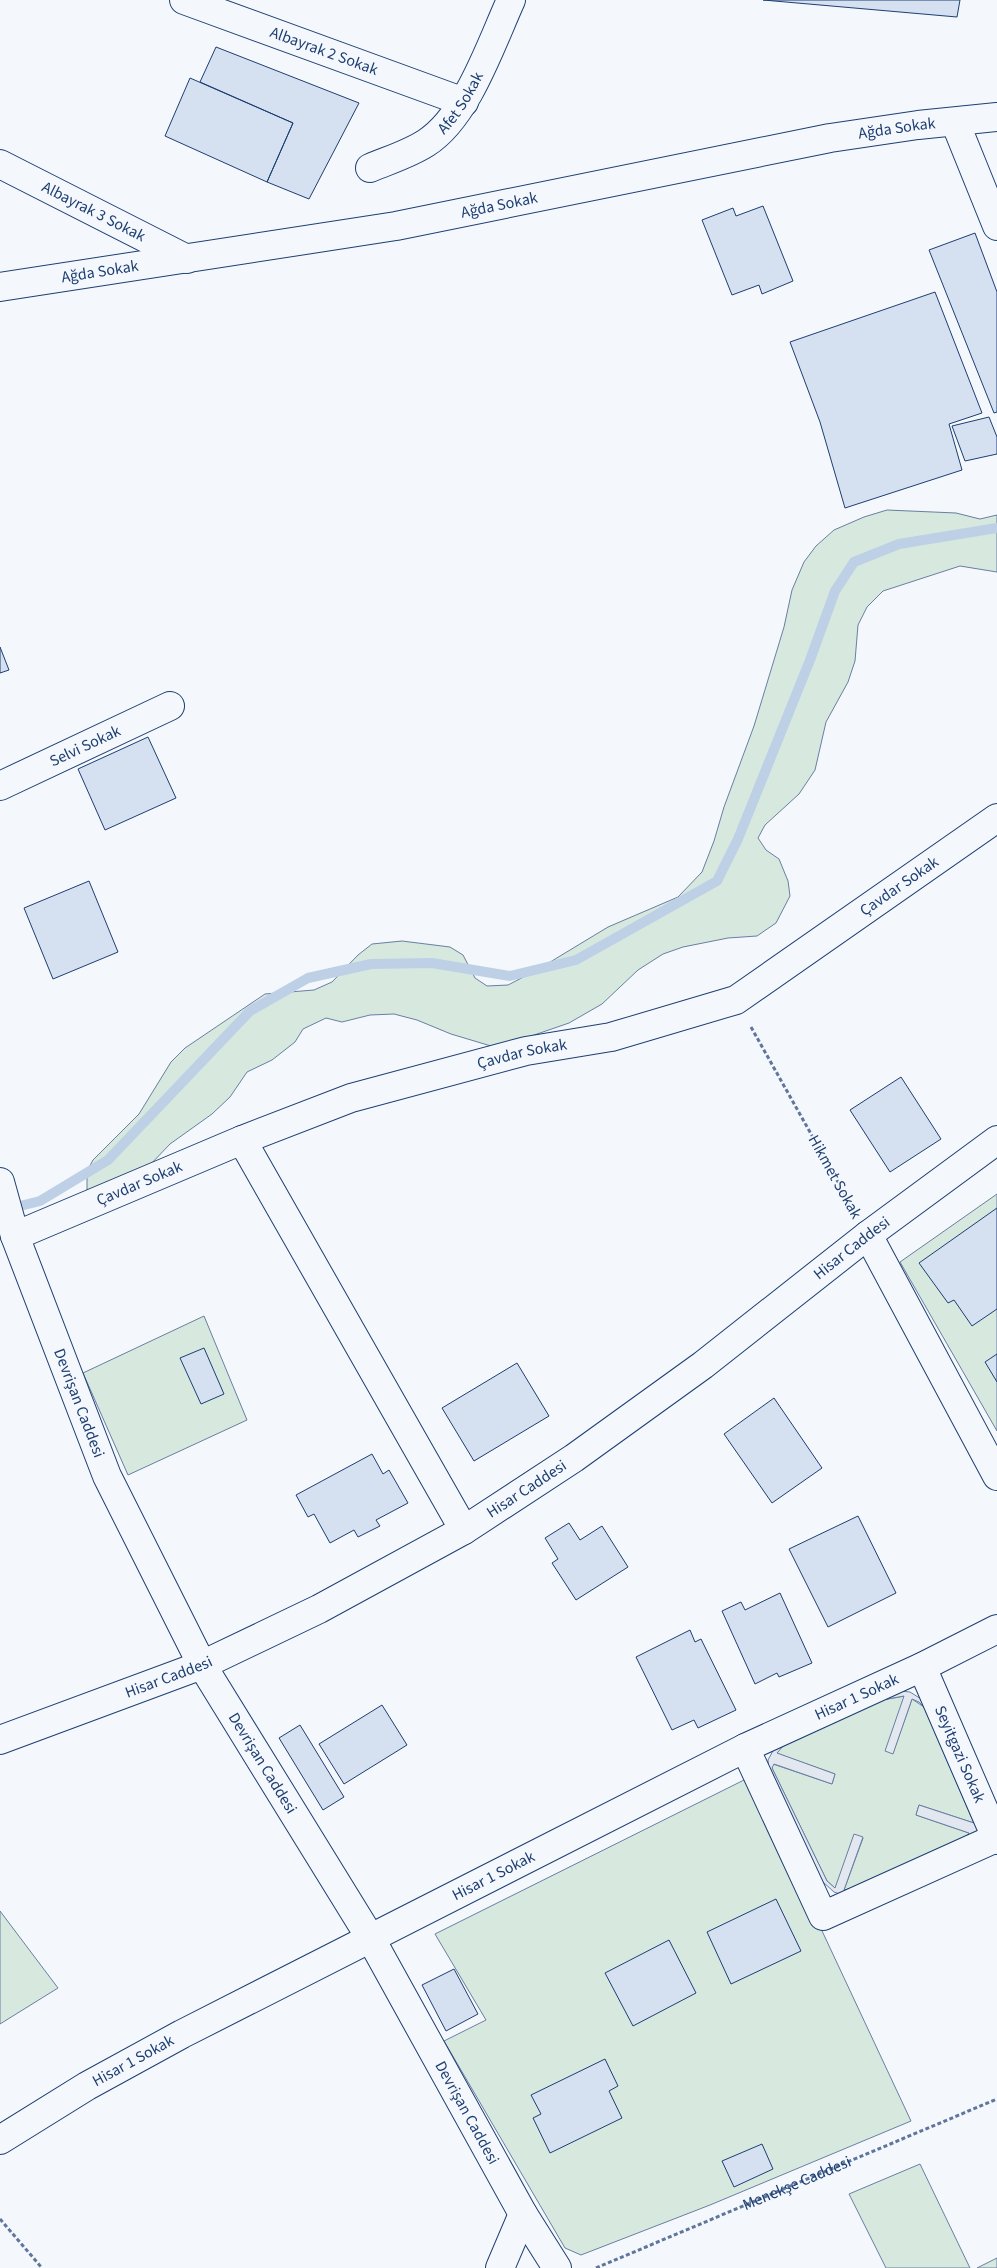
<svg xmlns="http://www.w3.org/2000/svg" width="997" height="2268" viewBox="0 0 997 2268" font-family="'Source Sans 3',sans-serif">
	<rect width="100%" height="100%" fill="#f4f7fb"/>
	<path fill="#d7e8df" stroke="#687fa3" d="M887 510 956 513 980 519 997 515V572L960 566 883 591 867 607 858 625 855 661 848 682 826 722 815 770 799 794 765 825 758 838 766 850 779 859 788 881 790 896 776 923 757 936 728 938 683 947 663 954 638 970 602 1004 569 1023 508 1044 491 1046 451 1034 417 1020 394 1014 370 1015 342 1022 326 1018 303 1029 295 1042 272 1060 247 1072 230 1097 212 1114 170 1144 149 1166 87 1193V1171L93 1160 139 1114 171 1062 185 1048 265 994 314 990 332 982 358 955 372 944 402 941 450 947 463 955 475 978 487 986 508 985 537 970 608 927 678 897 702 872 714 841 724 807 754 726 784 627 792 590 804 562 816 546 834 530 864 517Z
		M997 1194V1431L900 1262Z
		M204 1316 247 1420 128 1475 83 1373Z
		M905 1696 893 1753 912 1699 924 1707 974 1823 919 1805 916 1815 969 1833 965 1838 854 1888 844 1890 863 1838 835 1888 827 1881 772 1768 773 1764 832 1784 835 1774 776 1753 785 1744 882 1700Z
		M750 1777 911 2121 710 2205 581 2255 565 2248 444 2041 486 2020 435 1934Z
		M0 1911 58 1988 0 2024Z
		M920 2164 970 2268H886L849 2194Z
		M997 2258V2268H977Z"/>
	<path fill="#e3e8f0" stroke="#687fa3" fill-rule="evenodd" d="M900 1691 910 1692 926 1702 979 1826 978 1832 840 1894 834 1892 823 1882 769 1774 768 1760 775 1747ZM904 1696 885 1751 893 1754 912 1699 919 1702 924 1707 974 1823 919 1805 916 1815 969 1833 965 1838 854 1888 844 1890 863 1837 854 1834 835 1888 827 1881 772 1768 774 1764 832 1784 835 1774 777 1753 785 1744 882 1700Z"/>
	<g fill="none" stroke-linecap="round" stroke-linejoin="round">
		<path stroke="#bed0e5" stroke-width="10" d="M8 1209 40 1201 108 1160 250 1011 308 978 371 964 432 963 510 976 576 960 717 881 738 839 810 660 835 591 854 562 899 544 997 528"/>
	</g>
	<path fill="#d5e0f0" stroke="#1d3f73" d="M763 0H960L957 17Z
		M216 47 359 103 309 199 267 182 293 123 200 82Z
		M190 78 293 123 267 182 165 136Z
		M763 206 793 281 762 294 759 285 732 295 702 220 733 208 736 216Z
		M975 233 997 292V412L994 413 929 250Z
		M935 292 982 413 949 424 962 470 845 508 820 422 790 342Z
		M989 417 997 437V454L965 461 952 426Z
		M0 647 9 670 0 673Z
		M148 737 176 798 105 830 78 769Z
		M89 881 118 952 53 979 24 908Z
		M901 1077 941 1139 890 1172 850 1110Z
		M997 1208V1309L972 1326 954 1300 948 1303 919 1263Z
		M204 1348 224 1394 201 1404 180 1358Z
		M997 1354V1382L985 1362Z
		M517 1363 549 1416 474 1461 442 1408Z
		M774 1398 822 1468 772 1503 724 1434Z
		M372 1454 383 1474 389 1470 408 1503 376 1520 380 1526 358 1537 354 1530 330 1543 314 1514 308 1517 296 1495Z
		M858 1516 896 1593 828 1627 789 1549Z
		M569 1523 580 1540 602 1526 628 1567 576 1600 552 1563 558 1559 545 1538Z
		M780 1593 812 1663 779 1677 777 1673 755 1684 722 1611 741 1602 745 1610Z
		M690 1630 695 1642 701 1639 736 1710 698 1728 694 1720 672 1730 636 1657Z
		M382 1705 407 1745 344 1784 319 1744Z
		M300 1725 344 1797 323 1810 279 1738Z
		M776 1899 801 1951 731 1984 707 1932Z
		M669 1940 696 1993 633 2026 605 1973Z
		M454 1969 478 2014 446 2031 422 1985Z
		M605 2059 618 2086 609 2091 622 2118 550 2153 533 2118 541 2114 531 2095Z
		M762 2144 773 2169 734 2187 722 2161Z"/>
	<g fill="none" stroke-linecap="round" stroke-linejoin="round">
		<defs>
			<g id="minor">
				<path id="s2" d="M184 0 464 102"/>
				<path d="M955 122 997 226"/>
				<path id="s3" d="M0 164 187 259"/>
				<path id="s4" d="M370 168C389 160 409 154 426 143 467 117 491 44 511 0"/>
				<path id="s5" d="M0 287 396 226 830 138 918 125 997 117"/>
				<path id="s6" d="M0 786 170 706"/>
				<path d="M242 1140 464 1530"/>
				<path id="s7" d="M0 1182 15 1236 107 1476 202 1665 371 1939 523 2214 557 2268"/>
				<path d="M868 1235 997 1476"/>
				<path id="s8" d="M15 1236 242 1140 351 1098 526 1051 611 1037 736 1000 997 818"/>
				<path id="s9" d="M922 1667 997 1840"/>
				<path id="s10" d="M0 1740 202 1665 319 1609 464 1530 574 1458 703 1365 868 1235 997 1140"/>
				<path d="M745 1748 823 1916 996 1838"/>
				<path id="s11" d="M0 2140 87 2086 182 2034 745 1748 922 1667 997 1629"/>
				<path d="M500 2268 523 2214"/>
			</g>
		</defs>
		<use href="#minor" stroke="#1d3f73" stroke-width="30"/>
		<g stroke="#5e769c" stroke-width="3" stroke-dasharray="4 2.5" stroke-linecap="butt">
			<path d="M751 1027 852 1207"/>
			<path d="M0 2219 42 2268"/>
			<path id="s1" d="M596 2268 997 2099"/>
		</g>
		<use href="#minor" stroke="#f4f7fb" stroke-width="28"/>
	</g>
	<g text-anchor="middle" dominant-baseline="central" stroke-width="4" stroke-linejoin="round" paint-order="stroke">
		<g font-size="16" fill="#1d3f73" stroke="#f4f7fb">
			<text stroke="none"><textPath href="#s2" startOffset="149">Albayrak 2 Sokak</textPath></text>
			<text stroke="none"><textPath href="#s4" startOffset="115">Afet Sokak</textPath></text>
			<text stroke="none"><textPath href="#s5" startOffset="911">Ağda Sokak</textPath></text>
			<text stroke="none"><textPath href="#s5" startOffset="506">Ağda Sokak</textPath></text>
			<text stroke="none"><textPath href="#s3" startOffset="105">Albayrak 3 Sokak</textPath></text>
			<text stroke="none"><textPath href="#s5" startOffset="101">Ağda Sokak</textPath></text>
			<text stroke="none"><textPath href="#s6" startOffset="94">Selvi Sokak</textPath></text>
			<text stroke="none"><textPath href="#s8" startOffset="960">Çavdar Sokak</textPath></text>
			<text stroke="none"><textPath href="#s8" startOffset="540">Çavdar Sokak</textPath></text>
			<text transform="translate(835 1177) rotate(61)">Hikmet Sokak</text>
			<text stroke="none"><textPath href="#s8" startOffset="135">Çavdar Sokak</textPath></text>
			<text stroke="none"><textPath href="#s10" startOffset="990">Hisar Caddesi</textPath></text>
			<text stroke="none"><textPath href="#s7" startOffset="235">Devrişan Caddesi</textPath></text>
			<text stroke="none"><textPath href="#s10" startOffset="585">Hisar Caddesi</textPath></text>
			<text stroke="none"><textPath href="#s10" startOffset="180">Hisar Caddesi</textPath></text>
			<text stroke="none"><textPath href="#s11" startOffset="965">Hisar 1 Sokak</textPath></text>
			<text stroke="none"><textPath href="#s9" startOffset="95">Seyitgazi Sokak</textPath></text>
			<text stroke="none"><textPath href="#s7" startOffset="640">Devrişan Caddesi</textPath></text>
			<text stroke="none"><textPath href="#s11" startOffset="560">Hisar 1 Sokak</textPath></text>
			<text stroke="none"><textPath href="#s11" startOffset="155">Hisar 1 Sokak</textPath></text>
			<text stroke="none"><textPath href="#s7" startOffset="1045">Devrişan Caddesi</textPath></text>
			<text stroke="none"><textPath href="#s1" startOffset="218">Menekşe Caddesi</textPath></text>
		</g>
	</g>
</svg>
